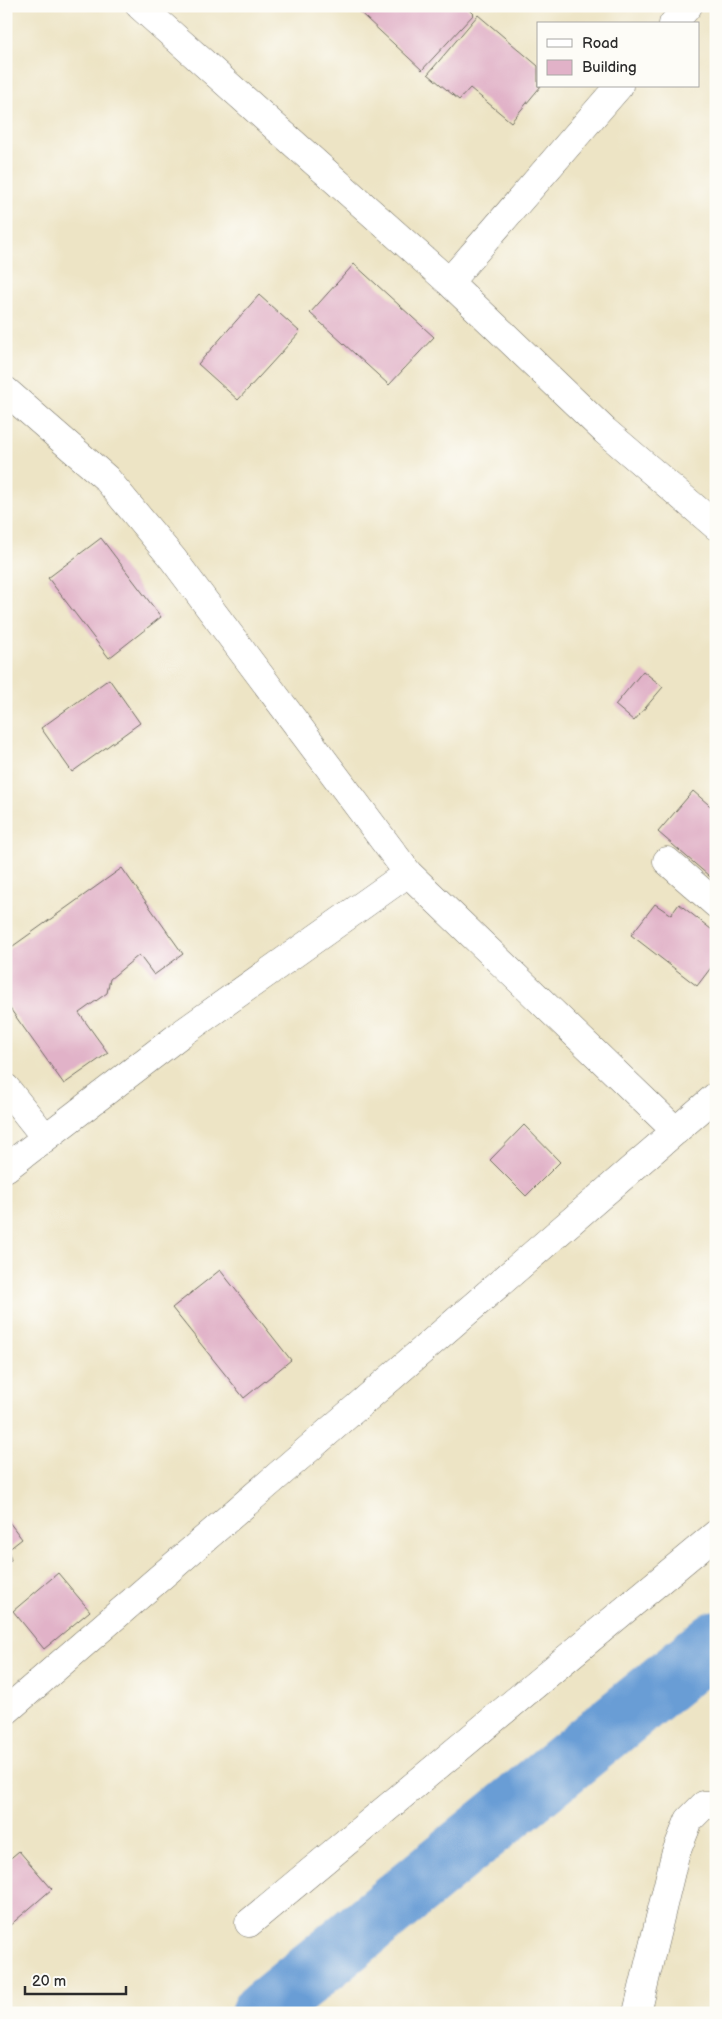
<svg xmlns="http://www.w3.org/2000/svg" width="722" height="2019" viewBox="0 0 722 2019" font-family="'Balsamiq Sans',sans-serif">
	<rect width="100%" height="100%" fill="#fdfcf7"/>
	<filter id="ink" filterUnits="userSpaceOnUse"><feTurbulence type="fractalNoise" baseFrequency=".02" numOctaves="2"/><feDisplacementMap in="SourceGraphic" scale="10" xChannelSelector="R" yChannelSelector="G"/><feConvolveMatrix kernelMatrix="1 2 1 2 8 2 1 2 1" color-interpolation-filters="sRGB"/></filter>
	<filter id="wash" filterUnits="userSpaceOnUse"><feTurbulence type="fractalNoise" baseFrequency=".0096" numOctaves="4" result="noise"/><feDisplacementMap in="SourceGraphic" scale="20" xChannelSelector="R" yChannelSelector="G"/><feGaussianBlur stdDeviation="1.12" result="paint"/><feColorMatrix in="noise" values="0 0 0 0 0 0 0 0 0 0 0 0 0 0 0 0 0 1.4 0 .05"/><feComposite in="paint" operator="in"/></filter>
	<g filter="url(#wash)">
		<rect width="100%" height="100%" fill="#ede4c5"/>
		<g fill="none" stroke-linecap="round" stroke-linejoin="round">
			<path stroke="#699dd5" stroke-width="61" d="M261 2013 716 1641"/>
		</g>
		<g id="blocks">
			<path fill="#e1b2c8" d="M353 6H466L474 14 422 70Z
				M478 15 538 66V86H541L511 122 470 88 459 100 428 74Z
				M354 264 434 337 389 385 310 313Z
				M259 295 300 332 238 400 198 364Z
				M101 538 161 617 109 658 48 578Z
				M643 671 663 687 634 721 615 705Z
				M109 679 140 723 72 772 41 728Z
				M693 791 716 811V882L658 832Z
				M122 868 183 954 154 975 139 955 110 979 107 993 79 1013 108 1053 64 1084 6 1003V951Z
				M655 904 671 915 679 904 716 933V961L697 986 631 935Z
				M524 1125 560 1162 526 1196 490 1160Z
				M220 1270 291 1360 244 1398 172 1308Z
				M6 1518 22 1539 8 1550 11 1560 6 1564Z
				M58 1573 90 1611 44 1649 13 1611Z
				M19 1851 52 1889 8 1927 6 1925V1862Z"/>
		</g>
	</g>
	<g filter="url(#ink)">
		<use href="#blocks" fill-opacity="0" stroke="#6f6c61" stroke-width="1"/>
		<g fill="none" stroke-linecap="round" stroke-linejoin="round">
			<defs>
				<path id="minor" d="M140 6 449 282 605 431 716 526
					M673 24 688 6
					M449 282 619 86
					M6 391 106 478 173 559 408 873 676 1131
					M667 861 716 904
					M6 1088 45 1137
					M6 1168 181 1034 408 873
					M6 1711 716 1096
					M249 1923 716 1534
					M637 2013 675 1855 689 1820 704 1805H716"/>
			</defs>
			<use href="#minor" stroke="#6f6c61" stroke-width="29"/>
			<use href="#minor" stroke="#fff" stroke-width="28"/>
		</g>
	</g>
	<rect width="722" height="2019" fill="none" stroke="#fdfcf7" stroke-width="25"/>
	<rect x="537" y="22" width="162" height="65" fill="#fdfcf7" stroke="#a9a8a5"/>
	<rect x="547" y="39" width="25" height="8" fill="#ffffff" stroke="#a9a8a5"/>
	<text x="582" y="48" font-size="15" fill="#2b2b2b">Road</text>
	<rect x="547" y="60" width="25" height="15" fill="#e1b2c8" stroke="#a9a8a5"/>
	<text x="582" y="72" font-size="15" fill="#2b2b2b">Building</text>
	<path d="M25 1986v8h101v-8" fill="none" stroke="#2b2b2b" stroke-width="2.5"/>
	<text x="32" y="1986" font-size="15" fill="#2b2b2b" stroke="#fdfcf7" stroke-width="4" paint-order="stroke">20 m</text>
</svg>
